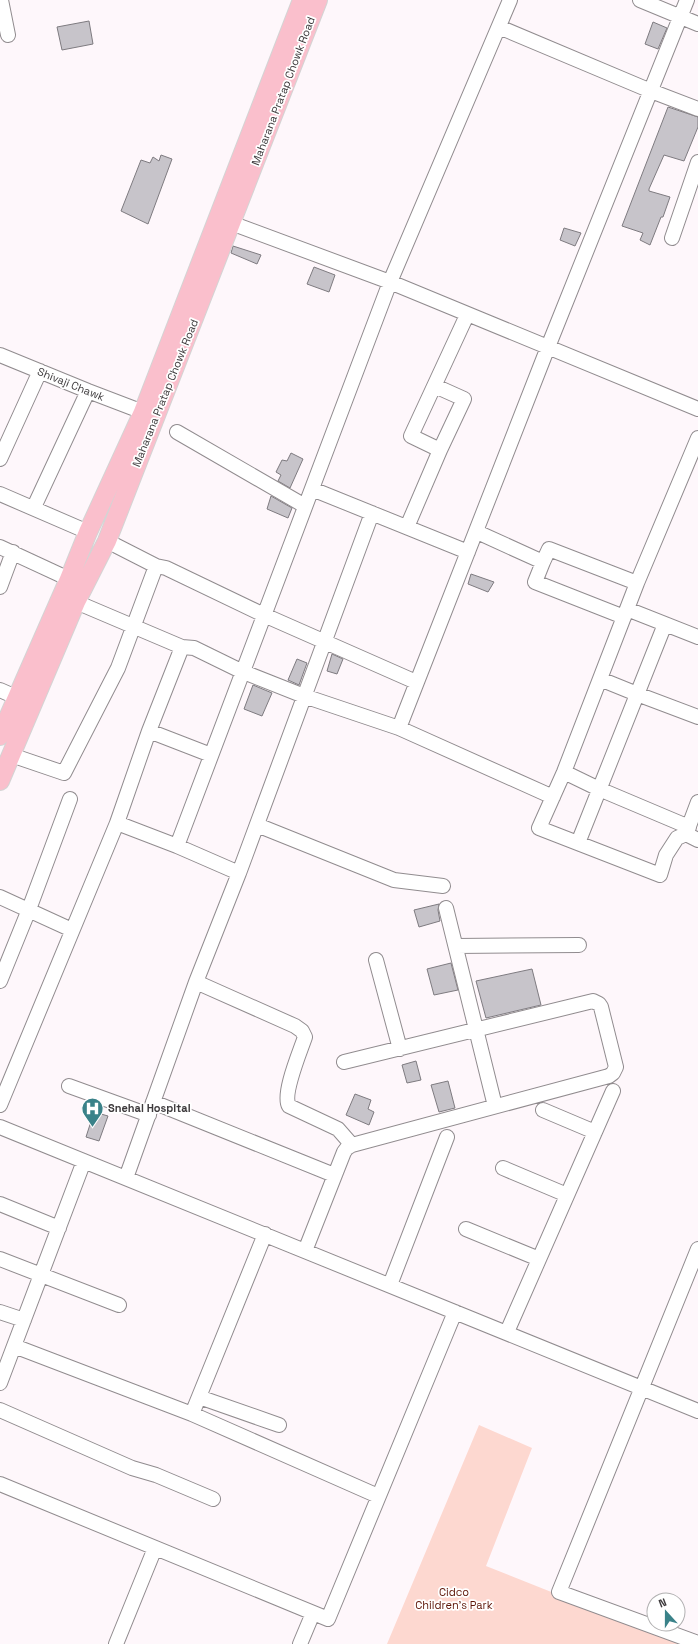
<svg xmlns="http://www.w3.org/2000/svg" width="698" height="1644" viewBox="0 0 698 1644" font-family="'Space Grotesk',sans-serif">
	<rect width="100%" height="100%" fill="#fef7fb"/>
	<path fill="#fdd8d0" d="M479 1425 532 1448 486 1566 682 1644H387Z"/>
	<path fill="#c7c4ca" stroke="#7e7b80" d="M89 21 93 44 62 50 57 27Z
		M653 22 667 28 658 49 645 44Z
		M668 107 698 117V127L684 161 664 155 649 189V191L670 197 663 217H661L650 245 640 240 643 233 622 226Z
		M161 155 172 159 148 224 121 211 141 160 150 163 153 157 159 161Z
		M564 228 581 233 575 246 560 240Z
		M233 246 261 255 257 264 231 253Z
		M314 267 335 275 329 292 307 284Z
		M291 453 303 459 290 488 278 481 281 475 276 472 282 460 287 461Z
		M271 496 292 508 288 518 267 509Z
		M471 574 494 582 488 592 468 584Z
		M332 654 343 659 337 674 327 671Z
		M297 659 307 663 299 685 288 680Z
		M253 685 272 693 262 716 244 709Z
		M439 904 438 910 440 921 419 927 414 910Z
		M451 963 458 990 434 995 427 969Z
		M532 969 541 1005 486 1018 476 981Z
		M416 1061 421 1080 407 1083 402 1065Z
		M448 1081 455 1108 439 1112 431 1085Z
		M355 1094 371 1100 368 1109 374 1112 369 1125 346 1115Z
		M94 1112 108 1116 99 1141 86 1137Z"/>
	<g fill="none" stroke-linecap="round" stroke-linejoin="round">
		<defs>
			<path id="minor" d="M1 0 8 35
				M640 0 698 24
				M499 27 651 91 698 109
				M223 220 390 282 698 409
				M672 238 698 162
				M0 355 88 391 143 412
				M435 386 464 399 440 450
				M177 432 305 506
				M0 459 40 371
				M312 489 468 552
				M0 494 88 532
				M34 507 88 391
				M407 527 440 450 411 436 467 315
				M477 532 543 562 549 549 637 583
				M107 541 156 566 166 568 264 615 416 682
				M0 547 69 579
				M543 562 535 582 624 617
				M0 587 13 552
				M76 602 182 647 194 648 241 671 304 696 399 728 553 797
				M627 609 698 637
				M600 679 637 694 698 717
				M0 690 25 701
				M399 728 548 347 687 0
				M149 731 211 755
				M11 755 64 773 118 668 156 566
				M564 772 599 789 689 827
				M698 802 686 834 698 840
				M117 823 149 731 182 647
				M257 825 394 880 443 886
				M686 834 677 838 666 855 660 875 539 828 564 772 637 583 698 438
				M578 843 665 624
				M177 846 390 282 510 0
				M239 873 372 513
				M0 897 72 930
				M446 908 495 1106
				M456 946 579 945
				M376 960 400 1049
				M0 981 28 912 70 799
				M196 982 295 1026 302 1031 305 1037C300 1052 282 1094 289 1106L338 1129 352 1145
				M69 1086 149 1115
				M153 1102 334 1175
				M0 1105 117 823 177 846 239 873 196 982 126 1178
				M543 1110 595 1132
				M0 1127 698 1411
				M503 1168 567 1195
				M0 1204 59 1228
				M466 1229 539 1259
				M698 1249 559 1592 698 1643
				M305 1251 344 1152 347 1148 352 1145 609 1076 613 1073 616 1067 601 1007 599 1004 593 1001 344 1062
				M0 1259 119 1305
				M390 1285 447 1137
				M0 1312 24 1320
				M507 1332 613 1091
				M14 1346 192 1414 265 1234
				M0 1383 84 1161
				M199 1397 279 1425
				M0 1410 132 1468 156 1475 213 1499
				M192 1414 378 1496
				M0 1484 328 1619 455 1312
				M116 1644 155 1548
				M300 1644 313 1613"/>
			<path id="major" d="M0 736 69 579 88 532 143 412 302 0
				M0 781 76 602 107 541 318 0"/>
		</defs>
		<use href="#minor" stroke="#918c8f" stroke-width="16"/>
		<use href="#major" stroke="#d4d4d4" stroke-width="20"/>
		<use href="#minor" stroke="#fff" stroke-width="14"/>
		<use href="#major" stroke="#fabfcc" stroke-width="18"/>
	</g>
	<defs>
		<symbol id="hospital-pin" viewBox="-11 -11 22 30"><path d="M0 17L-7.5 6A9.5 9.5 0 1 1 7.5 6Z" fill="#3a8289" stroke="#fff"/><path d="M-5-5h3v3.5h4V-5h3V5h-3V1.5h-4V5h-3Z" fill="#fff"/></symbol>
	</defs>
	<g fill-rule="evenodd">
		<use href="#hospital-pin" x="80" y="1096" width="25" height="34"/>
	</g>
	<g text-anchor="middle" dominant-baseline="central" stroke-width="3.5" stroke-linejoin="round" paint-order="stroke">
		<g font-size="11" fill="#3d3a3c" stroke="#fff">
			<text transform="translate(283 91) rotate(-69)">Maharana Pratap Chowk Road</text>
			<text transform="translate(71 384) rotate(22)">Shivaji Chawk</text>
			<text transform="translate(165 393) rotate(-68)">Maharana Pratap Chowk Road</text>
		</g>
		<g font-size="11" font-weight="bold" fill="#3d3a3c" stroke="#fff" text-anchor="start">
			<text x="108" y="1108">Snehal Hospital</text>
		</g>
		<g font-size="11" fill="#5d1507" stroke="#fff">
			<text x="454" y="1592">Cidco<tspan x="454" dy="13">Children's Park</tspan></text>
		</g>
	</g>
	<g transform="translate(666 1612) rotate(339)"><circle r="19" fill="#ffffff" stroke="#b1b0b1"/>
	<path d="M0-3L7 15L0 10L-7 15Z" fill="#3a8289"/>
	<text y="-6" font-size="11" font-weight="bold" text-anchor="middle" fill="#3d3a3c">N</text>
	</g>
</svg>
